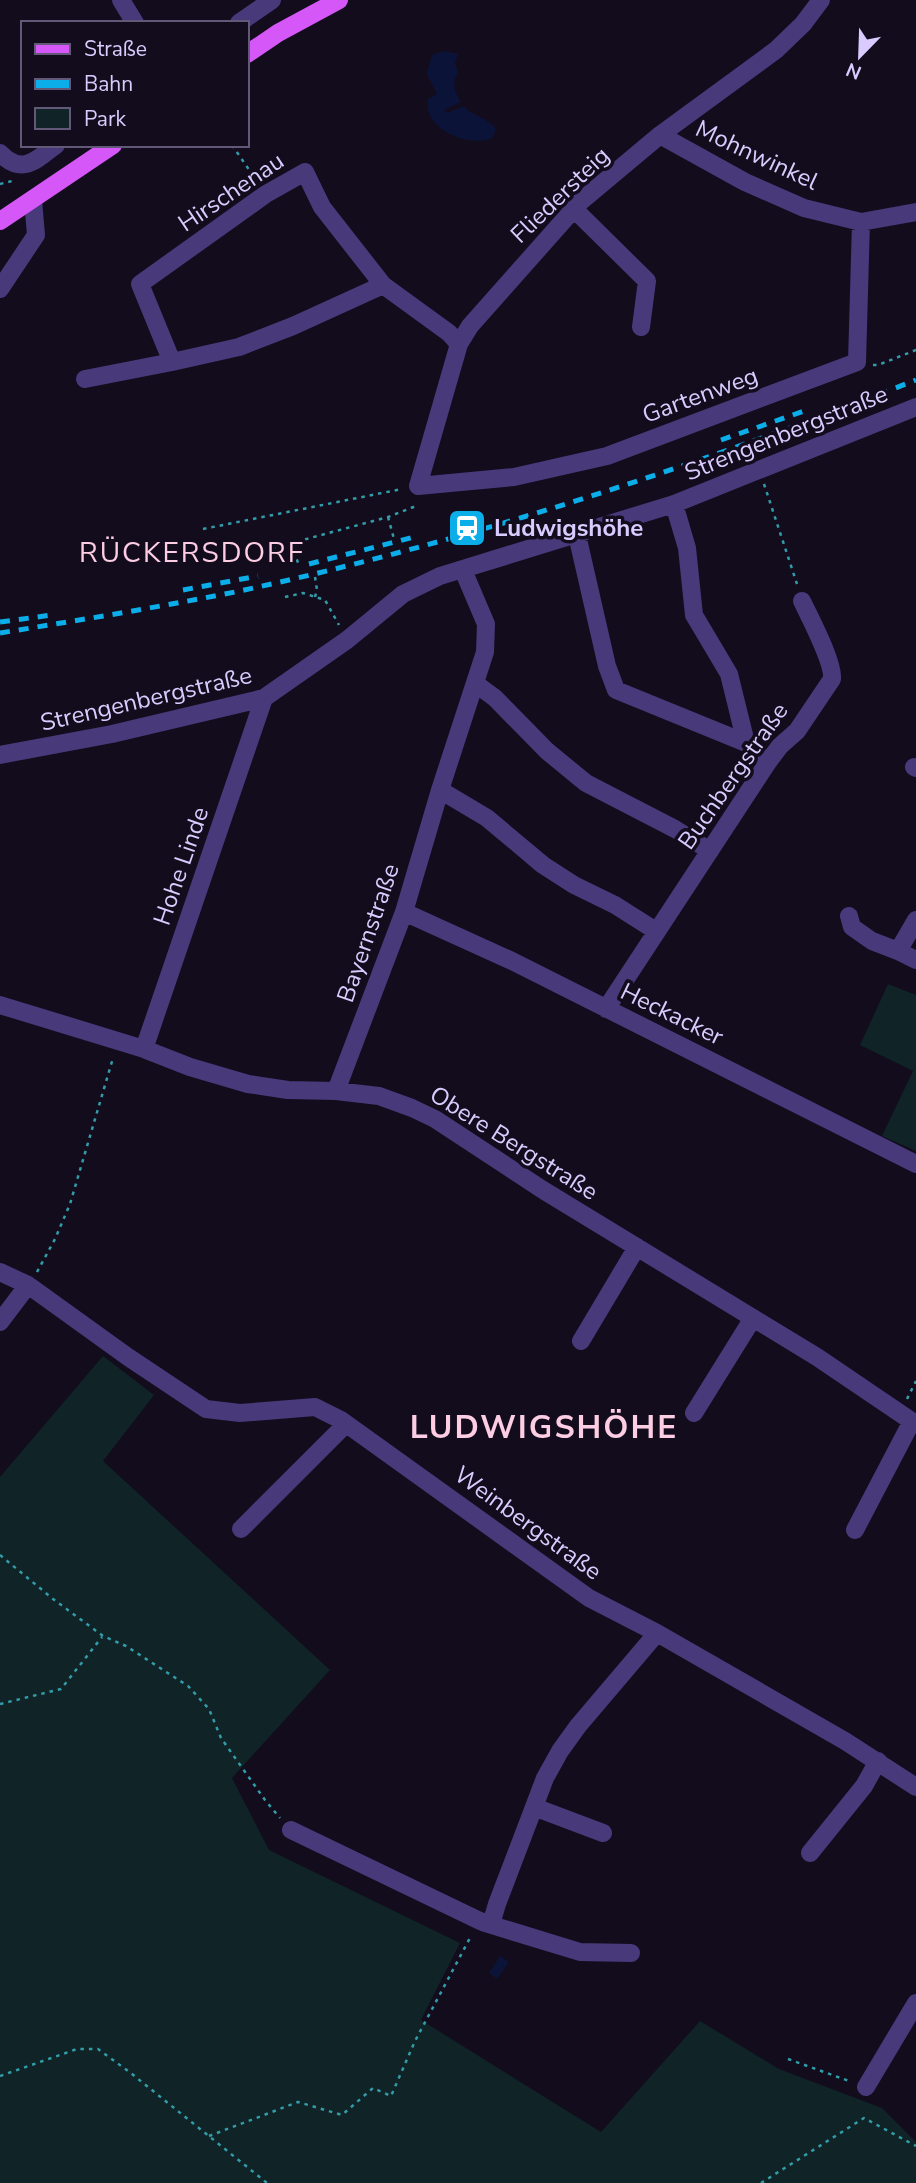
<svg xmlns="http://www.w3.org/2000/svg" width="916" height="2183" viewBox="0 0 916 2183" font-family="'Nunito Sans',sans-serif">
	<rect width="100%" height="100%" fill="#120c1d"/>
	<path fill="#102326" d="M888 984 916 995V1151L882 1136 913 1071 860 1045Z
		M103 1356 154 1395 103 1461 330 1670 232 1778 269 1850 460 1943 421 2020 601 2132 700 2021 779 2069 882 2108 916 2142V2183H0V1477Z"/>
	<path fill="#0b1438" d="M444 51 458 54 455 63 458 73C451 83 455 92 461 102L444 110 447 113 464 106C473 117 487 117 496 129L492 138C468 148 422 129 428 99L437 94 427 74 432 55Z
		M500 1956 509 1962 497 1979 489 1973Z"/>
	<g fill="none" stroke-linecap="round" stroke-linejoin="round">
		<path stroke="#329da9" stroke-width="2.5" stroke-dasharray="3.5 5" stroke-linecap="butt" d="M232 145 256 180
			M0 184 12 181
			M873 365H878L916 350
			M764 484 797 584
			M388 517 394 539
			M203 529 402 489
			M292 543 298 563
			M269 556 270 551 273 548 388 517 416 506V504
			M315 577 317 590 315 597
			M285 597 303 593 325 600 339 625
			M37 1272 55 1239 70 1204 113 1058
			M907 1399 916 1381
			M0 1555 53 1599 103 1636 126 1646 188 1686 209 1709 221 1738 265 1800 280 1818
			M0 1704 61 1689 102 1637
			M788 2059 849 2081
			M0 2076 77 2049H98L132 2074 267 2183
			M209 2136 298 2102 342 2115 373 2088 391 2096 415 2041 471 1936
			M761 2183 864 2118 916 2146"/>
		<path stroke="#47397a" stroke-width="18" d="M121 0 135 23
			M821 0 803 24 776 50 660 135 580 202 470 326 459 344 418 486 514 477 607 456 857 362 861 222
			M239 23 272 0
			M660 135 745 182 804 208 861 222 916 212
			M0 153C22 176 36 160 56 145
			M574 209 647 281 641 327
			M383 285 293 326 239 347 172 362 140 284 266 194 305 172 322 207 383 285 449 333 459 344
			M0 289 36 235 33 200
			M85 379 172 362
			M674 504 687 548 694 615 729 674 746 743
			M577 535 607 666 616 690 746 743 768 762
			M476 684 495 698 547 751 586 783 675 829 710 851
			M0 755 112 734 264 698 347 640 403 594 440 576 674 504 916 407
			M914 767 916 768
			M440 790 487 818 543 865 574 885 615 905 656 931
			M404 912 512 961 916 1164
			M849 916 852 927 872 941 898 951
			M916 920 898 951 916 960
			M0 1005 144 1049 190 1067 248 1084 288 1090 336 1091 379 1096 412 1108 435 1119 543 1190 817 1357 916 1424
			M606 1009 768 762 780 746 797 731 832 679C834 663 810 618 802 601
			M144 1049 264 698
			M336 1091 404 912 440 790 485 652 486 624 463 570
			M0 1272 28 1285 128 1357 206 1409 240 1413 315 1407 341 1420 589 1598 657 1633 845 1741 916 1787
			M0 1322 28 1285
			M581 1341 637 1247
			M694 1413 753 1318
			M241 1529 346 1424
			M855 1530 912 1421
			M534 1807 603 1833
			M291 1830 478 1920 485 1923 492 1921 497 1904 534 1807 545 1778 560 1751 578 1726 657 1633
			M810 1853 864 1786 878 1761
			M485 1923 580 1952 631 1953
			M866 2087 916 2003"/>
		<path stroke="#d657f7" stroke-width="18" d="M247 54 278 33 339 0
			M0 221 113 145"/>
		<path stroke="#0baee9" stroke-width="5" stroke-dasharray="10 9" stroke-linecap="butt" d="M721 440 810 409
			M309 564 418 536
			M183 590 258 576
			M0 622 52 615
			M0 633C80 620 160 607 240 591 470 541 696 466 916 380"/>
	</g>
	<defs>
		<symbol id="station-square" viewBox="-11 -11 22 22"><rect x="-9" y="-9" width="18" height="18" rx="4" fill="#0baee9" stroke="#120c1d"/><path d="M-3-6H3Q5-6 5-4V2Q5 4 3 4L4.5 6H3L1.5 4h-3L-3 6H-4.5L-3 4Q-5 4-5 2V-4Q-5-6-3-6ZM-3.5-4v3h7v-3ZM-3.5 1v1.5H-2V1ZM2 1v1.5H3.5V1Z" fill="#fff"/></symbol>
	</defs>
	<g fill-rule="evenodd">
		<use href="#station-square" x="445" y="506" width="44" height="44"/>
	</g>
	<g text-anchor="middle" dominant-baseline="central" stroke-width="7" stroke-linejoin="round" paint-order="stroke">
		<g font-size="24" fill="#d9cbfd" stroke="#120c1d">
			<text transform="translate(757 155) rotate(25)">Mohnwinkel</text>
			<text transform="translate(231 192) rotate(-34)">Hirschenau</text>
			<text transform="translate(560 195) rotate(-44)">Fliedersteig</text>
			<text transform="translate(700 395) rotate(-20)">Gartenweg</text>
			<text transform="translate(786 433) rotate(-22)">Strengenbergstraße</text>
			<text transform="translate(146 699) rotate(-13)">Strengenbergstraße</text>
			<text transform="translate(733 776) rotate(-55)">Buchbergstraße</text>
			<text transform="translate(181 866) rotate(-71)">Hohe Linde</text>
			<text transform="translate(368 933) rotate(-71)">Bayernstraße</text>
			<text transform="translate(672 1014) rotate(26)">Heckacker</text>
			<text transform="translate(514 1143) rotate(32)">Obere Bergstraße</text>
			<text transform="translate(528 1523) rotate(36)">Weinbergstraße</text>
		</g>
		<g font-size="24" font-weight="bold" fill="#d9cbfd" stroke="#120c1d" text-anchor="start">
			<text x="494" y="528">Ludwigshöhe</text>
		</g>
		<g font-size="28" letter-spacing="2" fill="#fdcde3" stroke="#120c1d">
			<text x="192" y="553">RÜCKERSDORF</text>
		</g>
		<g font-size="32" font-weight="bold" letter-spacing="2" fill="#fdcde3" stroke="#120c1d">
			<text x="544" y="1427">LUDWIGSHÖHE</text>
		</g>
	</g>
	<rect x="21" y="21" width="228" height="126" fill="#120c1d" stroke="#625877" stroke-width="2"/>
	<rect x="35" y="44" width="35" height="10" fill="#d657f7" stroke="#625877" stroke-width="2"/>
	<text x="84" y="56" font-size="21" fill="#d9cbfd">Straße</text>
	<rect x="35" y="79" width="35" height="10" fill="#0baee9" stroke="#625877" stroke-width="2"/>
	<text x="84" y="91" font-size="21" fill="#d9cbfd">Bahn</text>
	<rect x="35" y="108" width="35" height="21" fill="#102326" stroke="#625877" stroke-width="2"/>
	<text x="84" y="126" font-size="21" fill="#d9cbfd">Park</text>
	<g transform="translate(860 56) rotate(203)" stroke="#120c1d" stroke-width="5" paint-order="stroke">
	<path d="M0-5L12 26L0 18L-12 26Z" fill="#d9cbfd"/>
	<text y="-10" font-size="19" font-weight="bold" text-anchor="middle" fill="#d9cbfd">N</text>
	</g>
</svg>
